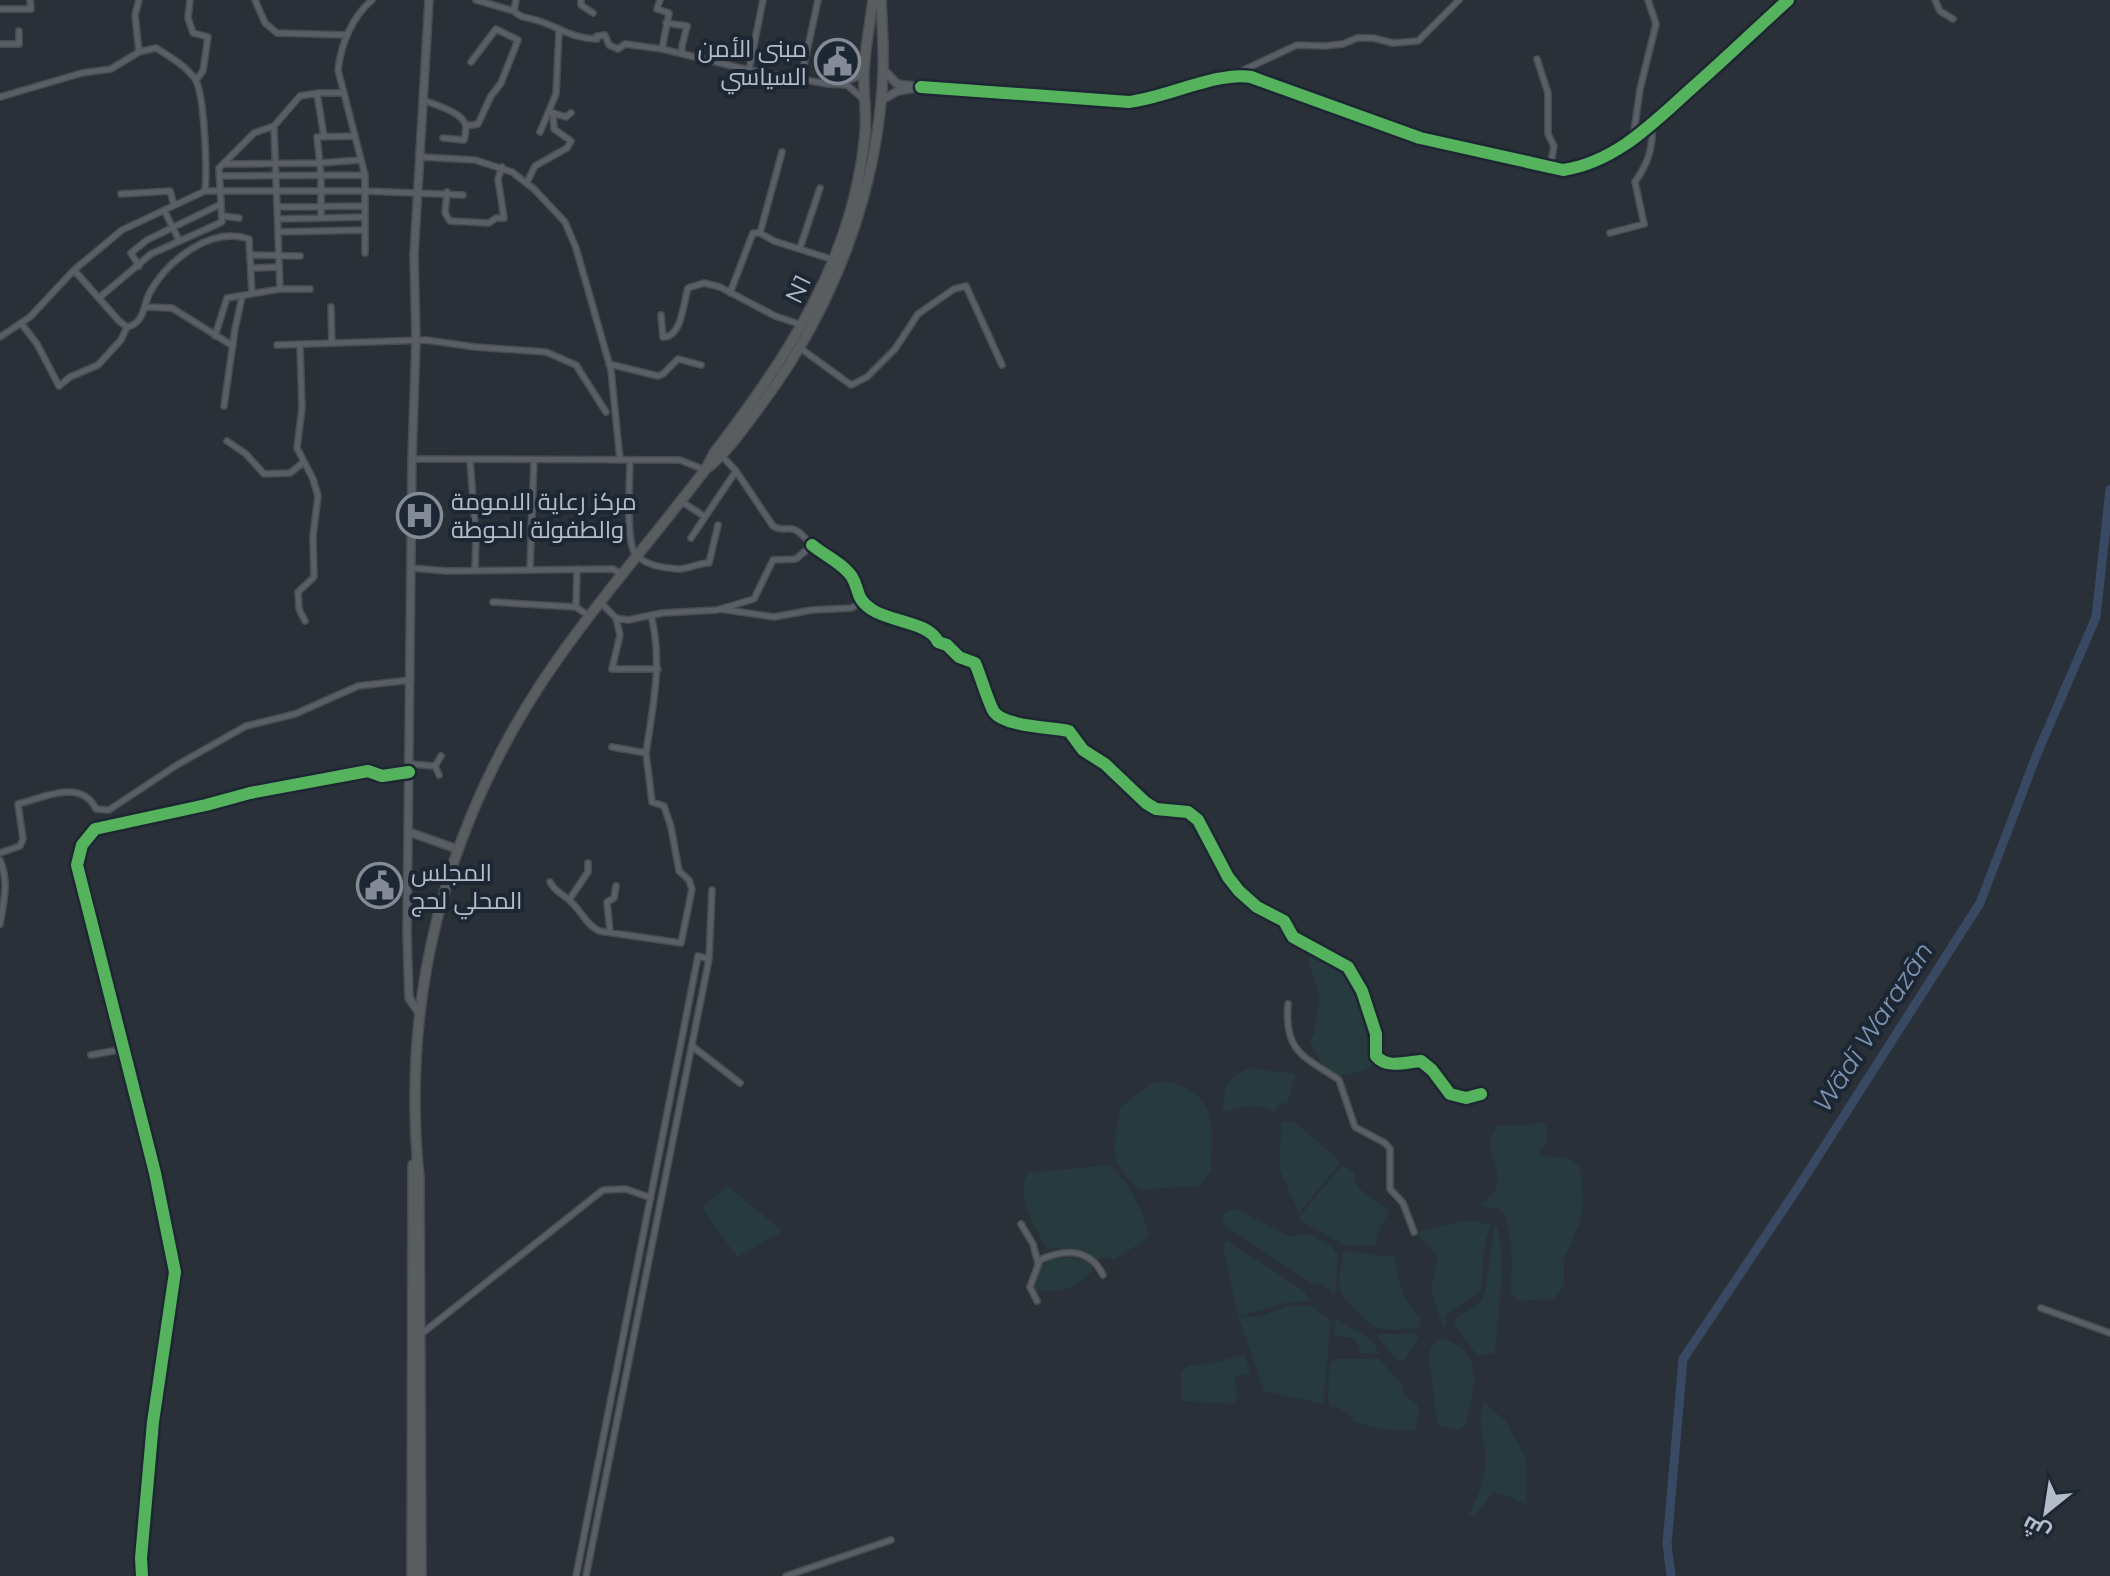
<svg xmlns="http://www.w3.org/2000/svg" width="2110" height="1576" viewBox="0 0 2110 1576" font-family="Montserrat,Cairo,sans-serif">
	<rect width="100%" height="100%" fill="#2a3038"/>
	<path fill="#273a3e" d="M1313 954C1361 965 1372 1023 1373 1066 1362 1072 1349 1075 1336 1076L1322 1064 1309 1042 1314 1034 1320 999 1308 959Z
		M1251 1068 1295 1074 1288 1102 1276 1107 1274 1113C1258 1101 1243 1106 1226 1112L1223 1110C1223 1088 1229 1074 1251 1068Z
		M1167 1081C1222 1098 1211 1123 1211 1172L1199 1186 1140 1190C1105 1160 1116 1151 1119 1108L1152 1083Z
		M1287 1121H1293L1341 1162 1299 1213 1279 1169 1282 1123Z
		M1542 1122 1546 1126 1548 1142 1540 1149 1539 1156C1556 1158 1566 1154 1580 1166L1583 1203 1580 1222 1564 1259V1286L1555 1299 1519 1301 1510 1294C1512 1277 1514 1219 1500 1210 1495 1207 1486 1207 1480 1206 1484 1202 1490 1197 1494 1192 1507 1171 1478 1150 1498 1125H1531Z
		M1109 1165C1129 1180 1142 1210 1149 1234L1145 1240 1115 1259 1105 1257 1098 1259 1082 1249 1046 1248C1036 1229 1014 1195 1028 1173Z
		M1342 1165 1354 1172C1354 1193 1377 1199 1389 1212L1380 1227 1375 1246 1345 1245 1300 1221 1301 1215Z
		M727 1186 783 1231 737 1257 702 1208Z
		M1234 1208 1289 1236 1310 1234 1333 1248 1338 1256 1335 1294 1321 1283 1312 1284 1222 1223 1223 1214Z
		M1475 1221 1491 1225 1485 1242 1481 1291C1470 1301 1455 1305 1445 1316L1447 1323 1443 1327 1431 1291 1438 1255 1417 1234 1422 1231 1459 1222Z
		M1495 1224C1508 1246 1498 1314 1496 1342L1494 1354 1477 1355 1453 1323C1460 1311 1474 1310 1482 1299 1487 1293 1492 1237 1495 1224Z
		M1226 1240 1304 1291 1310 1301 1285 1303 1240 1316 1259 1317 1288 1306H1311L1331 1320 1323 1404 1264 1391 1238 1316 1223 1246Z
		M1343 1251 1395 1257C1399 1285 1400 1297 1421 1318L1420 1327 1414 1329C1403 1329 1386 1331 1375 1327 1369 1324 1340 1296 1340 1290 1338 1278 1342 1263 1343 1251Z
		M1069 1257 1085 1261 1092 1266V1272C1062 1294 1071 1289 1035 1291L1033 1288C1042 1262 1041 1260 1069 1257Z
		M1336 1319 1372 1340 1379 1353H1360L1355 1338 1334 1336Z
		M1413 1333 1419 1336 1404 1362 1396 1359 1377 1336 1380 1334Z
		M1441 1338C1487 1351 1475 1390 1465 1426L1458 1430 1438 1426 1429 1361 1430 1347Z
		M1244 1354 1250 1373 1235 1376 1237 1400 1234 1404 1181 1401V1371L1188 1366 1214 1363Z
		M1379 1358 1402 1385 1404 1396 1417 1403 1419 1411 1415 1431 1379 1429 1354 1422 1348 1413 1331 1405 1328 1397 1330 1363 1335 1359Z
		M1484 1403 1506 1421 1526 1459 1527 1505 1511 1497 1493 1493 1476 1515 1467 1517C1480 1494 1489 1469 1484 1441 1481 1421 1478 1424 1484 1403Z"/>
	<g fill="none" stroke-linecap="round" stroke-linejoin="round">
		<path stroke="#384963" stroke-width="9" d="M1671 1576 1667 1544 1683 1359 1801 1183 1980 903 2037 754 2096 617 2110 489"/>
		<defs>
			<path id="street" d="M190 0 188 18 193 33 208 37 203 71 196 80
				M255 0 265 23 277 33 347 35
				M476 0 514 11
				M516 0 514 11C521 19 529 17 539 21 560 28 574 39 597 39V36L605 35 609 45 618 49 625 44 662 49 749 70 828 84 847 85 863 99
				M581 0V5L593 13
				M660 0 657 9 669 13 662 49
				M1935 0 1940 11 1953 19
				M0 9H31L30 0
				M666 23 687 26 682 46V54
				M0 44H19V31
				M139 52 135 15 139 0
				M1537 59 1548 93V134L1554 146 1550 167
				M749 70 763 0
				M1235 74 1297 45 1324 46 1343 44 1357 38H1373L1393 43 1418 41 1459 0
				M801 79 818 0
				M843 82 858 77 862 72
				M317 93 324 137
				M0 97 82 73 111 69 139 52 156 48C169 56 186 66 195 79 205 95 207 171 205 191
				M423 100C435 105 463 112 466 126 466 127 465 139 464 140L443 138
				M550 112 566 117 571 113
				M274 126 280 289
				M466 126 478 124 491 96 501 83 518 40 496 29 471 62
				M540 132 556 94 559 31
				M1633 139 1640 89 1656 24 1648 0
				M422 157 475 160 512 172 534 189 565 222 576 248 611 370 620 460
				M225 164 319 163 361 160
				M219 176 365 175
				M527 182 535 166 567 148 571 141 554 129 553 113
				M447 192 445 213 450 221 489 223 496 218H504L498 179 502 167
				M121 194 170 191 174 205
				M277 207 365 206
				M164 210 179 240
				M223 216 239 218
				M321 217V175L317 137 355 136
				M278 219 365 217
				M278 232 365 230
				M760 233 774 241 834 260
				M1610 233 1644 224 1635 182C1648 163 1653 149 1652 126
				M800 248 820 188
				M365 253V175L338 70C341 44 352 17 372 0
				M251 255 300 256
				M139 266 131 253 147 240 221 204
				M252 268 279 267
				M74 270 119 321 127 327C145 323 143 305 150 292 168 260 211 226 249 239L252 294
				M730 293 753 233H760L782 152
				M100 297 151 254 222 222 219 168 254 133 274 126 300 96 319 93H342
				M145 307 172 308 233 346
				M331 307 332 343
				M661 315 663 337C682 337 683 304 688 288L704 283 720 287 775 316 802 325
				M21 323 37 344 59 386 70 377 98 365 121 340 127 327
				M215 336 227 298 280 289H310
				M0 337 30 317 74 270 122 230 205 191H365L463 195
				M277 345 426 340 475 347 546 352 576 365 606 412
				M300 345 302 408 297 448 313 479 318 496 313 536 314 577 298 592 299 609 305 621
				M800 348 851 385 867 377 895 349 918 314 954 289 966 286 1002 365
				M609 364 658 376 663 374 678 359 701 365
				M224 406 235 329 242 297
				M227 441 246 454 264 474 290 473 304 462
				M412 459 680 460 705 470
				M470 460 476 538 475 569
				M630 460C630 479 625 543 636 555 647 566 664 568 678 569 689 569 698 563 709 563L718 525
				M681 501 705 517 691 538
				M473 508 532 509
				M705 517 736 471
				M812 545C824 555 844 564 852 577 860 590 855 598 871 609 889 622 930 622 938 642L947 645 959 657 975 663C980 674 989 705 994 712 1005 727 1052 727 1069 731L1083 750 1105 764 1146 803 1156 809 1188 812 1198 820 1228 877 1239 891 1257 907 1284 921 1293 937 1348 967 1362 991 1376 1034V1056C1387 1069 1406 1062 1421 1061L1432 1070 1450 1094 1466 1098 1481 1094
				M412 568 447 571 613 569 621 574
				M530 569 534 460
				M493 602 576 607 589 616
				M601 603 616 618 628 620 662 613 717 610 754 599 773 560 796 559 812 545C806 540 800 530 792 529 783 528 781 531 773 526L736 471 722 456
				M576 607 577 569
				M720 609 774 617 812 610 852 608 862 601
				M616 618 620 635 612 669H658
				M612 747 646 753C653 705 663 662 651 615
				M410 764 435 766 439 775
				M435 766 441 756
				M0 853 20 846 23 839 18 804C43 798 81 778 96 809L109 810 177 765 246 726 295 714 358 686 411 680
				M0 860C9 881 4 901 0 924
				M550 882C554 891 563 894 570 901 582 911 585 924 599 931L681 943 692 889 689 880 679 871 671 827 664 806 652 802 646 753
				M569 900 588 872V863
				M610 932 607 902 614 898 616 886
				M1288 1004C1284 1053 1304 1056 1339 1080L1355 1127 1385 1143 1390 1149V1189L1403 1203 1414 1232
				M692 1046 740 1083
				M91 1055 124 1049
				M1021 1224 1033 1244 1038 1263
				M1037 1301 1030 1287 1040 1260C1066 1248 1090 1249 1103 1275
				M2041 1308 2110 1333
				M420 1335 603 1190 626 1189 651 1198
				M142 1576 141 1558 153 1422 175 1272 155 1173 77 865 82 845 95 829 206 805 250 793 368 771 382 776 408 772
				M576 1576 698 956 709 959
				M586 1576 709 959 712 890
				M786 1576 891 1540"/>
			<path id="secondary" d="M921 87 1129 102C1166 98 1218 71 1251 77L1420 138 1563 170C1616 162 1653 123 1692 88 1725 59 1756 29 1788 0
				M880 101 898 91 921 87 897 84 883 69
				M409 832 457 849
				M419 1013 409 998 407 935 412 459 416 340 414 255 429 0"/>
			<path id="highway" d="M707 467 714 453C788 356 854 258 865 133 867 113 863 93 864 72 865 48 870 24 873 0
				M412 1576 413 1165
				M421 1576 419 1178C401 999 444 832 542 682 591 608 651 541 705 470 729 451 746 425 764 401 834 306 878 191 883 73 884 49 882 24 881 0"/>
		</defs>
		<use href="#street" stroke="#484c53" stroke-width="8"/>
		<use href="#secondary" stroke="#484c53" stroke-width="10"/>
		<use href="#highway" stroke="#474c53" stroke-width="12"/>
		<use href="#street" stroke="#5a5e66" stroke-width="5"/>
		<use href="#secondary" stroke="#595d64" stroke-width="7"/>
		<use href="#highway" stroke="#5a5d60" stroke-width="9"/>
		<defs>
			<path id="cycleway" d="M921 87 1129 102C1166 98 1218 71 1251 77L1420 138 1563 170C1616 162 1653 123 1692 88 1725 59 1756 29 1788 0
				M812 545C824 555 844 564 852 577 860 590 855 598 871 609 889 622 930 622 938 642L947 645 959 657 975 663C980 674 989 705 994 712 1005 727 1052 727 1069 731L1083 750 1105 764 1146 803 1156 809 1188 812 1198 820 1228 877 1239 891 1257 907 1284 921 1293 937 1348 967 1362 991 1376 1034V1056C1387 1069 1406 1062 1421 1061L1432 1070 1450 1094 1466 1098 1481 1094
				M142 1576 141 1558 153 1422 175 1272 155 1173 77 865 82 845 95 829 206 805 250 793 368 771 382 776 409 772"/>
		</defs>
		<use href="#cycleway" stroke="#1d2633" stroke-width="17"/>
		<use href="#cycleway" stroke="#56b35d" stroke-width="12"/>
	</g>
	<defs>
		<symbol id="civic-ring" viewBox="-11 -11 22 22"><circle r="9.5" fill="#1d2633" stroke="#848b96" stroke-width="1.5"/><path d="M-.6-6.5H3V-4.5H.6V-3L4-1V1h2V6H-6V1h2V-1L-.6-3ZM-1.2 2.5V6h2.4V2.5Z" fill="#848b96"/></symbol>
		<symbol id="hospital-ring" viewBox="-11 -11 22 22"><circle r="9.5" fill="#1d2633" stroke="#848b96" stroke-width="1.5"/><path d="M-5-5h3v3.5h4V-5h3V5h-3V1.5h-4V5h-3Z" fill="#848b96"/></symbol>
	</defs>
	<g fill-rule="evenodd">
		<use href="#civic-ring" x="812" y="36" width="51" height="51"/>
		<use href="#hospital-ring" x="394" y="490" width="51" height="51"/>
		<use href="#civic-ring" x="354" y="860" width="51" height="51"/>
	</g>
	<g text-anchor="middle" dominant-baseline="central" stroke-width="8" stroke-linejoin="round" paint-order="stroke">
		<g font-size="24" fill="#b4bcc9" stroke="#1d2633" text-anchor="start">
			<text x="807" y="48" text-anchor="end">مبنى الأمن<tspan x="807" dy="28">السياسي</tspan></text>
			<text x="451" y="501">مركز رعاية الامومة<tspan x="451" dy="28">والطفولة الحوطة</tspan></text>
			<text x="411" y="872">المجلس<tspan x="411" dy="28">المحلي لحج</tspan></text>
		</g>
		<g font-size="24" fill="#b4bcc9" stroke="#1d2633">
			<text transform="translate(798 289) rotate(-64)">N1</text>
		</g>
		<g font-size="26" font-style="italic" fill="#7c92b1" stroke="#1d2633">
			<text transform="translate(1873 1027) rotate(-57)">Wādī Warazān</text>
		</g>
	</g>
	<g transform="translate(2046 1512) rotate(210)" stroke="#1d2633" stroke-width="6" paint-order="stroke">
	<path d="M0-6L14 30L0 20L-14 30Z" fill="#b4bcc9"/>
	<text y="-12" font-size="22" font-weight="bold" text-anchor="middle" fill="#b4bcc9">ش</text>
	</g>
</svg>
